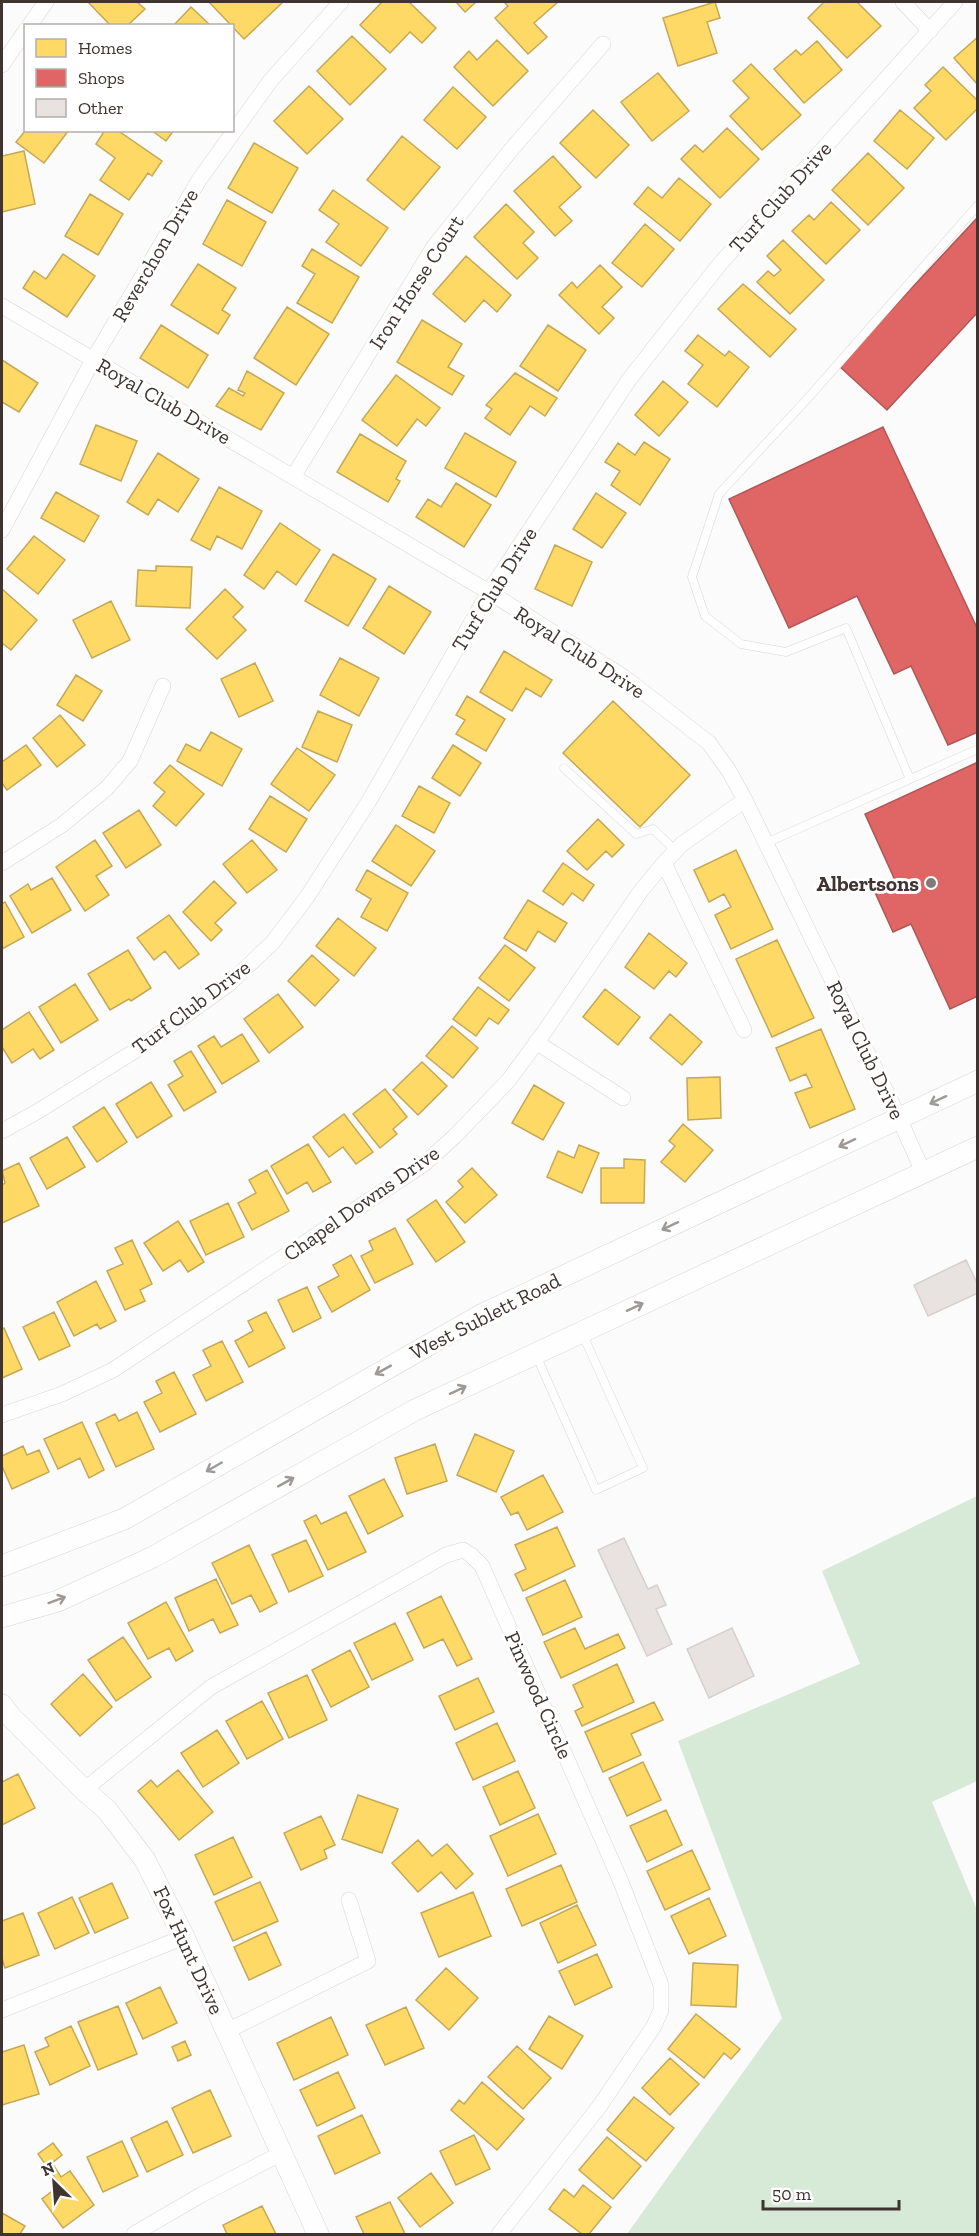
<svg xmlns="http://www.w3.org/2000/svg" width="979" height="2236" viewBox="0 0 979 2236" font-family="'Zilla Slab',serif">
	<rect width="100%" height="100%" fill="#fbfbfb"/>
	<path fill="#d7e9d7" d="M977 1496V1781L932 1802 977 1910V2234H627L782 2018 678 1741 860 1664 822 1571Z"/>
	<path fill="#ffd966" stroke="#c5a856" stroke-width="1.5" d="M88 2H137L145 9 127 26H111Z
		M209 2H280L282 3 244 39Z
		M382 2H409L436 28 422 43 410 32 390 53 360 25Z
		M456 2H476L465 12Z
		M504 2H558L534 23 547 37 528 54 495 18 508 6Z
		M715 2 720 18 707 22 717 53 678 66 663 18Z
		M821 2H857L881 26 847 58 808 18 823 3Z
		M191 7 211 26H173Z
		M352 36 386 69 350 105 317 71Z
		M978 37V85L954 58Z
		M497 40 528 71 493 106 454 67 469 51 477 60Z
		M817 41 842 70 804 103 774 69 796 50 801 55Z
		M751 64 801 115 762 150 730 116 749 98 733 81Z
		M943 67 978 101V108L946 140 914 108 931 91 925 85Z
		M658 73 689 111 652 141 621 102Z
		M309 86 343 119 307 154 274 121Z
		M453 87 486 117 457 149 424 120Z
		M593 110 629 145 596 178 560 143Z
		M900 110 934 138 907 169 874 141Z
		M727 128 759 159 720 198 681 159 695 145 703 152Z
		M26 130H69L44 163 16 142Z
		M105 130H117L162 161 152 176 148 173 129 200 100 180 115 158 96 144Z
		M151 130H174L166 141Z
		M402 136 440 167 404 210 367 180Z
		M254 143 298 168 272 213 228 188Z
		M24 151 35 204 2 212V156Z
		M868 153 904 188 868 225 832 190Z
		M553 156 581 187 559 207 572 221 555 236 514 191Z
		M679 178 711 204 680 241 634 204 648 187 662 198Z
		M333 190 388 228 361 266 326 242 339 224 319 210Z
		M90 194 123 214 98 255 65 236Z
		M227 200 266 222 242 266 203 244Z
		M831 202 860 230 826 264 792 231 809 215 814 220Z
		M506 204 534 232 523 243 538 258 517 279 474 237Z
		M645 224 674 249 642 287 612 263Z
		M783 240 824 280 790 314 757 282 768 271 774 276 781 270 767 256Z
		M312 249 359 277 332 323 297 303 315 274 302 266Z
		M63 254 95 276 67 317 23 288 34 271 46 279Z
		M466 256 511 295 497 312 484 300 465 322 433 294Z
		M198 264 236 288 222 310 230 315 218 334 171 305Z
		M600 265 622 287 602 307 614 318 599 334 559 295 572 282 577 288Z
		M743 284 796 329 770 357 718 309Z
		M287 307 329 334 296 385 254 358Z
		M422 320 462 344 448 367 464 376 452 395 397 362Z
		M161 325 208 355 188 388 140 358Z
		M548 325 586 350 558 391 520 366Z
		M698 335 725 356 729 351 749 367 717 407 688 384 703 365 685 351Z
		M2 360 38 383 19 412 2 402Z
		M247 371 284 393 261 430 216 406 229 388 243 396 245 393 238 390Z
		M515 373 557 398 545 416 530 406 510 435 485 418 492 409 486 405Z
		M396 375 440 408 426 426 417 419 397 446 362 420Z
		M663 381 688 402 659 436 635 415Z
		M96 425 137 441 121 481 80 464Z
		M465 433 516 462 496 497 445 468Z
		M360 434 406 461 396 479 400 481 388 502 337 472Z
		M644 442 670 459 640 505 611 485 620 471 605 462 618 443 635 455Z
		M158 453 199 479 178 512 158 499 148 515 127 502Z
		M456 483 491 505 464 547 416 517 428 499 441 507Z
		M219 487 262 511 242 549 217 536 210 550 191 540Z
		M56 492 99 516 84 542 41 518Z
		M596 493 626 513 602 548 573 529Z
		M280 523 320 550 296 585 277 571 264 589 244 575Z
		M34 536 65 560 38 594 7 569Z
		M555 545 592 562 572 606 535 589Z
		M333 554 376 579 348 626 305 601Z
		M156 566 192 567 190 608 136 606 138 570 156 571Z
		M389 586 431 612 404 654 363 628Z
		M2 589 37 620 11 650 2 643Z
		M225 589 243 607 233 617 246 630 217 659 186 629Z
		M111 601 130 640 92 658 73 620Z
		M504 651 552 680 541 697 526 688 512 711 480 692Z
		M340 658 379 678 359 716 320 695Z
		M255 663 273 701 239 717 221 679Z
		M76 675 102 691 83 721 57 705Z
		M467 696 505 719 486 751 456 734 465 720 456 715Z
		M613 701 690 775 640 827 563 753Z
		M318 711 352 725 337 762 302 747Z
		M60 715 85 745 57 767 33 738Z
		M211 732 242 749 222 786 177 761 186 744 200 751Z
		M26 745 41 765 7 790 2 783V762Z
		M453 745 481 763 460 796 432 778Z
		M297 748 335 775 309 811 271 784Z
		M170 765 204 794 176 826 153 806 165 792 154 783Z
		M419 786 450 803 434 833 402 816Z
		M270 796 307 819 286 852 249 829Z
		M139 810 161 845 126 868 103 833Z
		M598 819 624 845 612 857 606 851 587 870 567 851Z
		M396 825 435 851 411 886 372 861Z
		M95 840 112 866 96 876 109 895 85 911 56 867Z
		M252 840 277 870 247 893 223 864Z
		M736 850 773 929 731 949 715 915 731 907 724 894 709 902 694 870Z
		M563 863 594 885 583 901 572 893 563 905 543 891Z
		M367 870 408 893 387 931 361 917 371 899 356 890Z
		M52 878 71 910 32 933 10 896 28 884 31 890Z
		M214 881 236 903 215 923 222 930 211 941 183 912Z
		M528 900 567 923 555 942 538 931 526 951 504 938Z
		M5 902 24 937 2 949V904Z
		M169 915 199 954 179 969 165 951 154 960 137 938Z
		M338 918 376 948 354 976 316 946Z
		M649 933 687 963 676 977 669 971 654 989 625 967Z
		M777 940 814 1018 772 1037 736 959Z
		M505 945 535 968 509 1001 479 978Z
		M128 950 151 988 131 1001 129 999 110 1010 88 974Z
		M312 955 339 980 315 1006 288 981Z
		M75 984 98 1020 61 1043 39 1007Z
		M478 987 509 1010 498 1024 489 1018 476 1036 453 1019Z
		M605 989 640 1017 618 1045 583 1017Z
		M278 994 303 1027 269 1053 244 1019Z
		M29 1012 54 1050 40 1059 33 1049 12 1063 2 1047V1030Z
		M670 1014 702 1042 682 1065 650 1038Z
		M452 1026 478 1048 453 1078 426 1056Z
		M821 1029 855 1109 810 1128 795 1093 812 1087 806 1074 790 1081 776 1048Z
		M242 1034 259 1061 222 1084 198 1046 214 1036 221 1047Z
		M191 1051 216 1092 184 1111 168 1085 183 1076 174 1061Z
		M422 1062 447 1086 418 1115 393 1090Z
		M720 1077 721 1118 688 1120 687 1078Z
		M151 1082 172 1116 137 1138 116 1104Z
		M534 1085 564 1103 543 1140 512 1123Z
		M385 1089 407 1117 393 1129 397 1134 380 1148 353 1114Z
		M104 1107 127 1142 97 1162 73 1127Z
		M344 1114 373 1152 356 1164 343 1147 329 1157 313 1137Z
		M683 1124 713 1150 685 1182 661 1162 675 1146 669 1141Z
		M67 1137 85 1167 47 1189 30 1158Z
		M308 1144 331 1182 313 1192 307 1182 287 1194 271 1166Z
		M579 1145 599 1153 582 1193 547 1177 558 1151 574 1158Z
		M624 1159 645 1160 644 1203H601V1168H624Z
		M19 1163 39 1206 2 1223V1185L5 1183 2 1171Z
		M472 1168 497 1195 465 1223 446 1202 463 1187 458 1181Z
		M267 1170 289 1211 252 1230 238 1203 256 1193 249 1180Z
		M436 1200 465 1242 436 1262 407 1220Z
		M228 1203 244 1237 206 1255 190 1221Z
		M178 1221 204 1262 188 1272 180 1260 163 1271 144 1243Z
		M395 1228 413 1264 375 1283 361 1256 373 1250 369 1241Z
		M132 1240 152 1284 140 1290 145 1301 125 1310 107 1271 123 1264 115 1248Z
		M351 1255 370 1290 332 1312 318 1287 339 1276 333 1265Z
		M96 1281 116 1321 100 1329 97 1324 74 1336 57 1302Z
		M307 1287 321 1318 293 1332 278 1300Z
		M54 1312 70 1346 39 1360 23 1327Z
		M266 1312 285 1348 249 1367 235 1341 253 1331 248 1321Z
		M4 1328 22 1369 2 1378V1329Z
		M222 1341 243 1382 206 1401 193 1375 211 1366 203 1350Z
		M174 1372 196 1414 160 1432 144 1402 162 1393 156 1381Z
		M137 1412 154 1449 116 1467 96 1423 115 1414 119 1421Z
		M82 1422 104 1470 89 1478 80 1458 58 1469 44 1439Z
		M475 1434 514 1451 496 1492 457 1475Z
		M435 1444 447 1481 407 1494 395 1458Z
		M23 1446 27 1455 39 1450 49 1472 12 1489 2 1466V1456Z
		M543 1475 563 1512 527 1530 518 1512 511 1515 501 1497Z
		M384 1479 403 1516 368 1534 349 1496Z
		M346 1512 366 1552 328 1570 304 1521 316 1515 321 1524Z
		M557 1527 575 1566 523 1591 515 1574 526 1569 515 1545Z
		M306 1540 323 1576 289 1592 272 1555Z
		M249 1545 277 1603 260 1612 251 1595 232 1604 212 1563Z
		M216 1579 238 1625 220 1633 213 1619 189 1631 175 1598Z
		M565 1580 582 1617 543 1635 526 1598Z
		M441 1596 472 1659 457 1666 443 1639 424 1648 407 1613Z
		M166 1602 193 1651 176 1661 169 1648 148 1659 128 1623Z
		M395 1623 413 1660 372 1680 354 1643Z
		M575 1628 585 1649 618 1634 625 1648 561 1678 544 1642Z
		M123 1637 151 1677 116 1701 88 1660Z
		M350 1650 369 1687 331 1707 312 1670Z
		M617 1664 634 1702 582 1726 575 1711 583 1707 573 1685Z
		M83 1674 112 1707 80 1736 51 1704Z
		M307 1675 327 1720 289 1738 268 1693Z
		M478 1678 494 1712 455 1730 439 1696Z
		M262 1701 283 1739 247 1759 226 1721Z
		M654 1702 663 1720 631 1734 641 1755 603 1772 585 1732Z
		M497 1723 515 1761 473 1780 456 1743Z
		M217 1730 239 1763 203 1787 181 1753Z
		M643 1762 661 1800 627 1816 609 1778Z
		M178 1770 213 1812 179 1840 138 1791 151 1780 157 1787Z
		M518 1771 535 1808 500 1825 483 1787Z
		M18 1774 35 1808 2 1825V1782Z
		M358 1795 398 1809 382 1853 342 1839Z
		M666 1810 682 1845 647 1862 630 1826Z
		M538 1814 556 1854 508 1876 490 1836Z
		M321 1816 335 1845 324 1850 327 1858 301 1870 284 1833Z
		M233 1837 252 1877 214 1895 195 1855Z
		M418 1840 432 1856 447 1844 473 1874 456 1889 441 1872 418 1892 392 1863Z
		M692 1850 710 1889 665 1910 647 1871Z
		M561 1865 577 1902 522 1926 506 1889Z
		M260 1882 278 1921 233 1941 215 1902Z
		M112 1883 128 1918 95 1933 79 1898Z
		M473 1892 491 1936 439 1957 421 1913Z
		M72 1897 89 1933 55 1949 38 1913Z
		M709 1898 726 1936 689 1954 671 1916Z
		M577 1905 596 1945 558 1963 540 1923Z
		M23 1913 39 1955 5 1968 2 1958V1921Z
		M266 1932 281 1965 249 1980 234 1947Z
		M597 1954 612 1987 575 2005 559 1971Z
		M693 1963 738 1965 736 2007 691 2005Z
		M446 1968 478 1998 449 2030 416 2000Z
		M160 1987 177 2023 143 2039 126 2003Z
		M118 2006 137 2054 98 2070 78 2022Z
		M406 2007 424 2048 385 2065 366 2025Z
		M696 2014 740 2049 731 2059 724 2053 704 2078 668 2049Z
		M549 2016 583 2036 562 2069 529 2049Z
		M331 2017 348 2055 294 2080 277 2043Z
		M71 2026 90 2066 50 2085 35 2052 49 2046 45 2038Z
		M185 2041 191 2055 178 2061 172 2047Z
		M24 2045 39 2094 2 2105V2052Z
		M517 2046 551 2078 523 2109 488 2077Z
		M670 2058 699 2084 670 2115 642 2088Z
		M338 2072 355 2108 317 2126 300 2090Z
		M482 2082 524 2119 497 2150 451 2110 459 2100 464 2104Z
		M210 2090 231 2136 193 2153 172 2108Z
		M634 2097 674 2128 646 2161 607 2130Z
		M362 2115 380 2153 335 2174 318 2136Z
		M167 2121 183 2155 147 2172 131 2138Z
		M474 2135 490 2169 456 2185 440 2151Z
		M607 2137 641 2166 613 2199 579 2170Z
		M122 2141 138 2176 103 2192 87 2157Z
		M53 2143 62 2155 52 2163 61 2177 70 2171 94 2205 63 2228 42 2199 60 2185 38 2154Z
		M431 2173 453 2203 420 2227 398 2198Z
		M583 2185 611 2207 589 2234H582L549 2209 564 2189 574 2197Z
		M390 2202 405 2234H364L356 2217Z
		M262 2206 276 2234H227L223 2225Z
		M2 2213 25 2226 20 2234H2Z"/>
	<path fill="#e06666" stroke="#b05756" stroke-width="1.5" d="M978 217V312L887 410 839 366Z
		M883 427 978 630V732L948 745 911 666 894 674 857 596 789 628 729 499Z
		M978 762V996L950 1009 911 924 893 932 873 888 894 878 865 814Z"/>
	<path fill="#e8e2e0" stroke="#d5d0ce" stroke-width="1.5" d="M966 1260 978 1285V1293L928 1316 914 1285Z
		M624 1538 648 1589 657 1585 666 1605 656 1609 672 1644 647 1656 598 1550Z
		M732 1628 754 1676 709 1698 687 1649Z"/>
	<g fill="none" stroke-linecap="round" stroke-linejoin="round">
		<defs>
			<path id="lane" d="M564 768 636 834 653 829 676 851
				M910 779 846 628 786 652 741 644 705 616 692 577 719 494 808 398 978 205
				M766 843 978 749
				M536 1355 596 1490 643 1468 582 1333"/>
			<path id="street" d="M903 2 930 31
				M29 26 46 2
				M2 65 26 30
				M2 306 489 592 624 677 709 743 729 771 745 800 899 1118 923 1172
				M293 477 433 248 510 151 603 44
				M2 530 93 360 199 180 271 80 341 2
				M2 863 62 825 107 788 130 761 163 686
				M664 863 744 1030
				M536 1042 623 1098
				M2 1131 35 1113 138 1049 229 984 273 942 307 897 369 801 489 592 628 381 719 265 955 2
				M2 1415 62 1394 113 1370 424 1164 455 1136 508 1081 545 1031 640 892 664 863 682 844 745 800
				M84 1790 211 1687 446 1555 463 1550 471 1555 482 1566 621 1882 661 1985V2010L654 2026 599 2107 499 2234
				M2 2010 184 1937
				M227 2031 368 1961 349 1900
				M134 2234 201 2195 282 2153"/>
			<path id="secondary" d="M2 1566 124 1519 481 1315 978 1081
				M2 1617 58 1601 153 1557 415 1410 978 1147
				M2 1705 11 1717 84 1790 107 1810 145 1860 184 1937 318 2234"/>
		</defs>
		<use href="#lane" stroke="#dbd5d3" stroke-width="9"/>
		<use href="#street" stroke="#dbd5d3" stroke-width="16"/>
		<use href="#secondary" stroke="#dbd5d3" stroke-width="22"/>
		<use href="#lane" stroke="#fefefe" stroke-width="8"/>
		<use href="#street" stroke="#fefefe" stroke-width="15"/>
		<use href="#secondary" stroke="#fefefe" stroke-width="21"/>
	</g>
	<defs><path id="oneway-shaft" d="M-6 0H5M1.5-3L5.5 0L1.5 3" fill="none" stroke-width="1.6" stroke-linecap="round" stroke-linejoin="round" transform="scale(1.5)"/></defs>
	<g stroke="#9e9997">
		<use href="#oneway-shaft" transform="translate(938 1100) rotate(155)"/>
		<use href="#oneway-shaft" transform="translate(847 1143) rotate(155)"/>
		<use href="#oneway-shaft" transform="translate(670 1226) rotate(155)"/>
		<use href="#oneway-shaft" transform="translate(635 1307) rotate(-25)"/>
		<use href="#oneway-shaft" transform="translate(383 1370) rotate(151)"/>
		<use href="#oneway-shaft" transform="translate(458 1390) rotate(-25)"/>
		<use href="#oneway-shaft" transform="translate(214 1467) rotate(150)"/>
		<use href="#oneway-shaft" transform="translate(286 1482) rotate(-29)"/>
		<use href="#oneway-shaft" transform="translate(57 1600) rotate(-20)"/>
	</g>
	<circle fill="#817a77" stroke="#fff" stroke-width="2" cx="931" cy="883" r="6"/>
	<g text-anchor="middle" dominant-baseline="central" stroke-width="6" stroke-linejoin="round" paint-order="stroke">
		<g font-size="21" fill="#3f3430" stroke="#fff">
			<text transform="translate(780 197) rotate(-48)">Turf Club Drive</text>
			<text transform="translate(155 255) rotate(-60)">Reverchon Drive</text>
			<text transform="translate(416 282) rotate(-57)">Iron Horse Court</text>
			<text transform="translate(164 401) rotate(30)">Royal Club Drive</text>
			<text transform="translate(494 589) rotate(-58)">Turf Club Drive</text>
			<text transform="translate(580 652) rotate(33)">Royal Club Drive</text>
			<text transform="translate(191 1007) rotate(-37)">Turf Club Drive</text>
			<text transform="translate(866 1050) rotate(64)">Royal Club Drive</text>
			<text transform="translate(361 1203) rotate(-35)">Chapel Downs Drive</text>
			<text transform="translate(485 1316) rotate(-27)">West Sublett Road</text>
			<text transform="translate(539 1695) rotate(66)">Pinwood Circle</text>
			<text transform="translate(189 1950) rotate(65)">Fox Hunt Drive</text>
		</g>
		<g font-size="21" font-weight="bold" fill="#3f3430" stroke="#fff" text-anchor="end">
			<text x="919" y="883">Albertsons</text>
		</g>
	</g>
	<rect width="979" height="2236" fill="none" stroke="#3f3430" stroke-width="6"/>
	<rect x="24" y="24" width="210" height="108" fill="#ffffff" stroke="#b2aeac" stroke-width="1.5"/>
	<rect x="36" y="39" width="30" height="18" fill="#ffd966" stroke="#b2aeac" stroke-width="1.5"/>
	<text x="78" y="54" font-size="18" fill="#3f3430">Homes</text>
	<rect x="36" y="69" width="30" height="18" fill="#e06666" stroke="#b2aeac" stroke-width="1.5"/>
	<text x="78" y="84" font-size="18" fill="#3f3430">Shops</text>
	<rect x="36" y="99" width="30" height="18" fill="#e8e2e0" stroke="#b2aeac" stroke-width="1.5"/>
	<text x="78" y="114" font-size="18" fill="#3f3430">Other</text>
	<g transform="translate(54 2182) rotate(335)" stroke="#ffffff" stroke-width="4.5" paint-order="stroke">
	<path d="M0-4.5L10 22L0 15L-10 22Z" fill="#3f3430"/>
	<text y="-9" font-size="16" font-weight="bold" text-anchor="middle" fill="#3f3430">N</text>
	</g>
	<path d="M763 2200v9h136v-9" fill="none" stroke="#3f3430" stroke-width="3"/>
	<text x="772" y="2200" font-size="18" fill="#3f3430" stroke="#ffffff" stroke-width="4.5" paint-order="stroke">50 m</text>
</svg>
